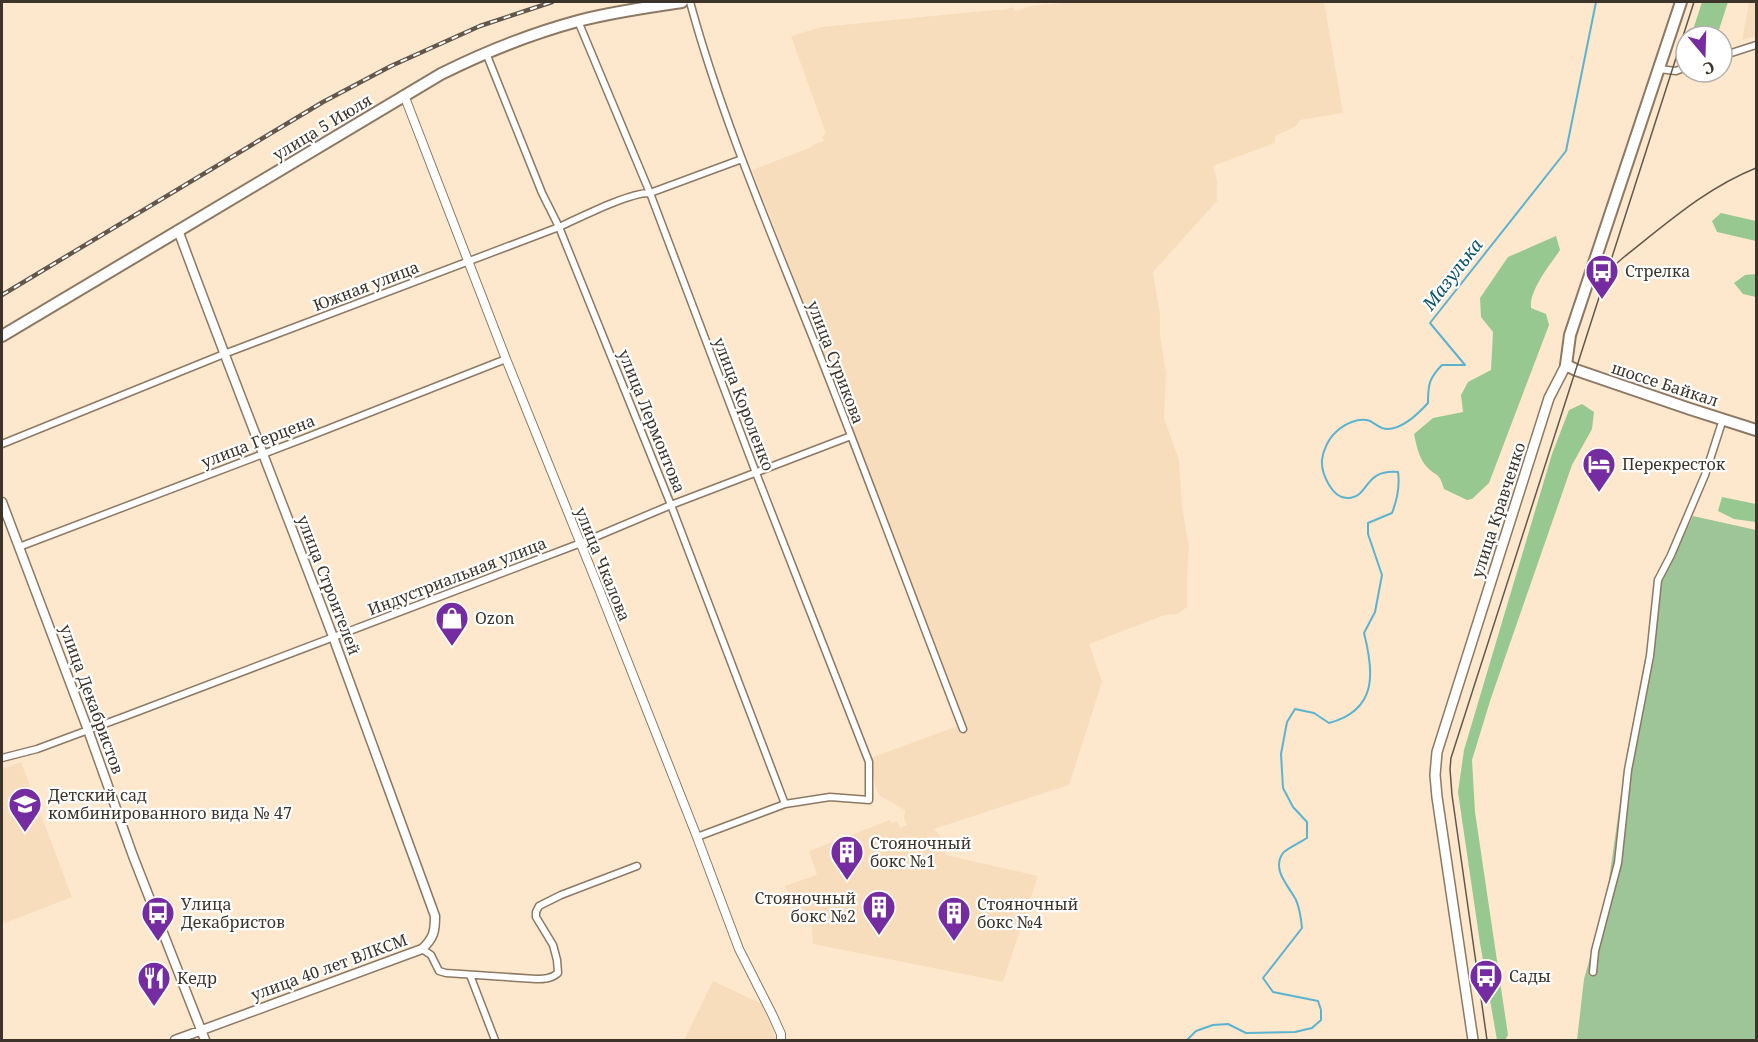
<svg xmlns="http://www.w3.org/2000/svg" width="1758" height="1042" viewBox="0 0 1758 1042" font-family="'Noto Serif',serif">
	<rect width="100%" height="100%" fill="#fde8ce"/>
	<path fill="#f8ddbd" d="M1073 2H1324L1343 113 1300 120 1296 126 1275 136V143L1213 166 1217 180V201L1153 272 1160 315V335L1166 374 1164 418 1179 460 1182 506 1189 547 1187 577V607L1178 614 1165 615 1089 644 1102 682 1069 785 934 829 939 834 946 855 1038 876 1003 982 813 944 811 919 784 886 817 875 809 851 890 820 891 823 897 821 900 828 907 825 904 818 905 810 880 796 875 786 871 758 963 724 855 435 752 170 812 147V145L824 141 822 136 826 134 791 36 821 27 993 10H1005L1013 7 1015 11 1031 6Z
		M1749 2H1756V36L1742 40Z
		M21 762 72 897 2 924V769Z
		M713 981 762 1004 777 1040H684Z"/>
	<path fill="#9ec598" d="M1693 516 1756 530V1040H1577L1584 979 1606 901 1627 753 1659 585Z"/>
	<path fill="#97c890" d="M1702 2H1728L1717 36H1691Z
		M1721 213 1756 221V241L1717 232 1712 221Z
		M1556 236 1560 250C1550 265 1529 290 1531 308L1546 314 1549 325 1489 483 1472 499 1467 500 1444 489C1439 471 1437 478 1426 466 1419 458 1416 444 1414 434L1433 418 1463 412 1461 395 1468 382 1491 370 1493 332 1481 317 1480 298 1508 257Z
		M1756 274V297L1743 294 1734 283 1745 275Z
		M1582 404 1594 412 1592 429 1572 465 1491 698 1472 760 1475 812 1508 1035 1505 1040H1497L1480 943 1458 792 1464 750 1552 454 1569 410Z
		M1722 497 1756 504V522L1734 519 1718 511Z"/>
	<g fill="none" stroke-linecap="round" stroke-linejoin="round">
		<path stroke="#5cb3d0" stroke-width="2" d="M1465 365 1430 323 1566 151 1596 2
			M1187 1040 1196 1031 1213 1025 1228 1024 1246 1033 1295 1032 1312 1028 1321 1020V1010L1318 1001 1273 992 1263 978 1302 928C1301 918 1300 909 1296 900 1289 886 1271 870 1283 853 1286 849 1301 842 1307 838V822L1293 807 1283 788 1281 754 1287 722 1295 709 1314 713 1329 723C1378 710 1374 672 1364 633L1375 612 1382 575 1368 534V523L1392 513C1397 500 1400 486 1398 472 1363 469 1370 497 1348 498 1332 499 1321 473 1322 460 1323 450 1329 438 1336 432 1344 424 1359 417 1370 421 1374 423 1377 426 1382 428 1398 433 1418 414 1428 403 1428 385 1429 378 1442 365H1465"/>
		<defs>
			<path id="minor" d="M690 2C723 123 774 239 820 356 869 480 915 605 963 729
				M578 21 650 193 756 473 869 762V800L830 797 785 804 697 837
				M486 53 542 193 559 227 671 505 785 804
				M1722 56 1756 45
				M1659 69 1676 71 1686 67
				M2 444 224 354 559 227C579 218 630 192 650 193L742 159
				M19 547 305 438 506 359
				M2 758 37 749 126 716 581 543 671 505 851 436
				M422 949 431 955 439 971 446 973 536 979C544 979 551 979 558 973L557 960 553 945 536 917V912L539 906 561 895 637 866
				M1593 972 1595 951 1618 863 1628 770 1650 656 1658 580 1671 555 1705 475 1723 419
				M470 975 495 1040"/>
			<path id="tertiary" d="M404 95 506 359 599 589 697 837 739 949 772 1014 781 1034V1040"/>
			<path id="secondary" d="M2 502 88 730 133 856 205 1040
				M175 1040 422 949C434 938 435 931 435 916 400 822 367 728 332 634 281 499 228 366 178 230"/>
			<path id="primary" d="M1473 1040 1437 797 1435 775 1437 752 1549 398 1566 365"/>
			<path id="trunk" d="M1681 2 1570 335 1566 365 1576 370 1690 409 1756 430
				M2 336 441 74C485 52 530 34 578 21 612 12 647 7 682 2"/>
		</defs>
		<use href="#minor" stroke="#8d7963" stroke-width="9"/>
		<use href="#tertiary" stroke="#8d7963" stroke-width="10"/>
		<use href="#secondary" stroke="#8d7963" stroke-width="11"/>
		<use href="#primary" stroke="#8d7963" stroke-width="12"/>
		<use href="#trunk" stroke="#8d7963" stroke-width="14"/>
		<use href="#minor" stroke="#fff" stroke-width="6"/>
		<use href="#tertiary" stroke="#fff" stroke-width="8"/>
		<use href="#secondary" stroke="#fff" stroke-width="8"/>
		<use href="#primary" stroke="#fff" stroke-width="9"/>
		<use href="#trunk" stroke="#fff" stroke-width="10"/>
		<path stroke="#62574a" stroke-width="1.5" d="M1611 272 1617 263 1624 257C1666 224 1706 188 1756 168
			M1487 1040 1452 795 1450 769 1451 758 1694 2"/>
		<defs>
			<path id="rail" d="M2 295 323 102 391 66 480 26 552 2"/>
		</defs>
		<use href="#rail" stroke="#62574a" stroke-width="4.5"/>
		<use href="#rail" stroke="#fff" stroke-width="2" stroke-dasharray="7" stroke-linecap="butt"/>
	</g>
	<defs>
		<symbol id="bus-pin" viewBox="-11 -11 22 30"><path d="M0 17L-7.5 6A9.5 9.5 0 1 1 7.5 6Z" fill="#742ca0" stroke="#fff"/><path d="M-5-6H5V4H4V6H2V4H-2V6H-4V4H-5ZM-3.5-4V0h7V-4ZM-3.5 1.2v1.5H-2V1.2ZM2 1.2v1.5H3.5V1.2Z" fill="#fff"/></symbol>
		<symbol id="hotel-pin" viewBox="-11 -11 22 30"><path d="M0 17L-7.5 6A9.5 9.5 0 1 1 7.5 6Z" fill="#742ca0" stroke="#fff"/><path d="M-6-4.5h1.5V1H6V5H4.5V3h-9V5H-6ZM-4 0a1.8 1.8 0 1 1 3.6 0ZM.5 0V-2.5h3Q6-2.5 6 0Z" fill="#fff"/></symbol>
		<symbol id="shop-pin" viewBox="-11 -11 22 30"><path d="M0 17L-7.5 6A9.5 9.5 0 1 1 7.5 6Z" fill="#742ca0" stroke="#fff"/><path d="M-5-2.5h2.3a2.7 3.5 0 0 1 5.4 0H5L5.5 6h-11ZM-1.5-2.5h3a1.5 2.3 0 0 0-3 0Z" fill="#fff"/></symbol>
		<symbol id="school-pin" viewBox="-11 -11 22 30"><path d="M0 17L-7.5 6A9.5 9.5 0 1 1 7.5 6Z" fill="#742ca0" stroke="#fff"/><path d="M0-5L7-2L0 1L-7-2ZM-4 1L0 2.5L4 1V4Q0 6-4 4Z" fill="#fff"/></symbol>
		<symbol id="building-pin" viewBox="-11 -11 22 30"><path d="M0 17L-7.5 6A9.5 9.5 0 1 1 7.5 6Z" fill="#742ca0" stroke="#fff"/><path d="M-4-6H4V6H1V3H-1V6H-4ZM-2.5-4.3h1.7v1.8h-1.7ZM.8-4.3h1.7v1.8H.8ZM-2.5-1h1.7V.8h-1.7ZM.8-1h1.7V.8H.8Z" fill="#fff"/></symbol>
		<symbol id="restaurant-pin" viewBox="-11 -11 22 30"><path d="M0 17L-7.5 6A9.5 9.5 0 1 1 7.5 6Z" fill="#742ca0" stroke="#fff"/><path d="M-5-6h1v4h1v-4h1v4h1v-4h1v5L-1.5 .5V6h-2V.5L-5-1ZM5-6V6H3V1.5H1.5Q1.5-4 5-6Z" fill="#fff"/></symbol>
	</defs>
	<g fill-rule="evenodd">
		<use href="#bus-pin" x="1583" y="252" width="38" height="52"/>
		<use href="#hotel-pin" x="1580" y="445" width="38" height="52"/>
		<use href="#shop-pin" x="433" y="599" width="38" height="52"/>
		<use href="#school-pin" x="6" y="785" width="38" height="52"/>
		<use href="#building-pin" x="828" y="833" width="38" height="52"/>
		<use href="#building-pin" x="860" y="888" width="38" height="52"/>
		<use href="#bus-pin" x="139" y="894" width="38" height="52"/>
		<use href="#building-pin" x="935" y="894" width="38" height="52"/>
		<use href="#bus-pin" x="1467" y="957" width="38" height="52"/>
		<use href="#restaurant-pin" x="135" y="959" width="38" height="52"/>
	</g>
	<g text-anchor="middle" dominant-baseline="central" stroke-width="4.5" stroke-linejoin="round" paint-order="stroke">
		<g font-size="16" fill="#3c342a" stroke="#fff">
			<text transform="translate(322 127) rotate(-31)">улица 5 Июля</text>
			<text transform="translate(366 286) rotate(-21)">Южная улица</text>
			<text transform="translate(836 362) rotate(69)">улица Сурикова</text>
			<text transform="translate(1665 384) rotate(18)">шоссе Байкал</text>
			<text transform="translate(744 404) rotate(69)">улица Короленко</text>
			<text transform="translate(652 421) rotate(68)">улица Лермонтова</text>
			<text transform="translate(258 441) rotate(-21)">улица Герцена</text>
			<text transform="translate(1498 510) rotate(-72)">улица Кравченко</text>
			<text transform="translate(603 564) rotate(68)">улица Чкалова</text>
			<text transform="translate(457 576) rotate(-21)">Индустриальная улица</text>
			<text transform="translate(329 585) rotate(69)">улица Строителей</text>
			<text transform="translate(92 699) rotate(70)">улица Декабристов</text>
			<text transform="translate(329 967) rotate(-20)">улица 40 лет ВЛКСМ</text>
		</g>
		<g font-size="16" fill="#3c342a" stroke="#fff" text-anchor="start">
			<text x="1625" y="271">Стрелка</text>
			<text x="1622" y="464">Перекресток</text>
			<text x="475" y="618">Ozon</text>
			<text x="48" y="795">Детский сад<tspan x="48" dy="18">комбинированного вида № 47</tspan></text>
			<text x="870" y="843">Стояночный<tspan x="870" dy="18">бокс №1</tspan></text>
			<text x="856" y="898" text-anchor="end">Стояночный<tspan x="856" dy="18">бокс №2</tspan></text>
			<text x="181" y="904">Улица<tspan x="181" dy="18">Декабристов</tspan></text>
			<text x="977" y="904">Стояночный<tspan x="977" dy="18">бокс №4</tspan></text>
			<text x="1509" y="976">Сады</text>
			<text x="177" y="978">Кедр</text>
		</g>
		<g font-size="18" font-style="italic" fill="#0b566a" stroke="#fff">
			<text transform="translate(1452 274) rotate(-52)">Мазулька</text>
		</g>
	</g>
	<rect width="1758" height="1042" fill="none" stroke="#3c342a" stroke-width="6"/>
	<g transform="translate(1704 54) rotate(161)"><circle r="28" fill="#ffffff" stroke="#b1aeaa" stroke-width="1.5"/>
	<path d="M0-4.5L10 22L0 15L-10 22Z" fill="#742ca0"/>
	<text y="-9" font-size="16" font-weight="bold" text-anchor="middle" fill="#3c342a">С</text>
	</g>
</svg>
